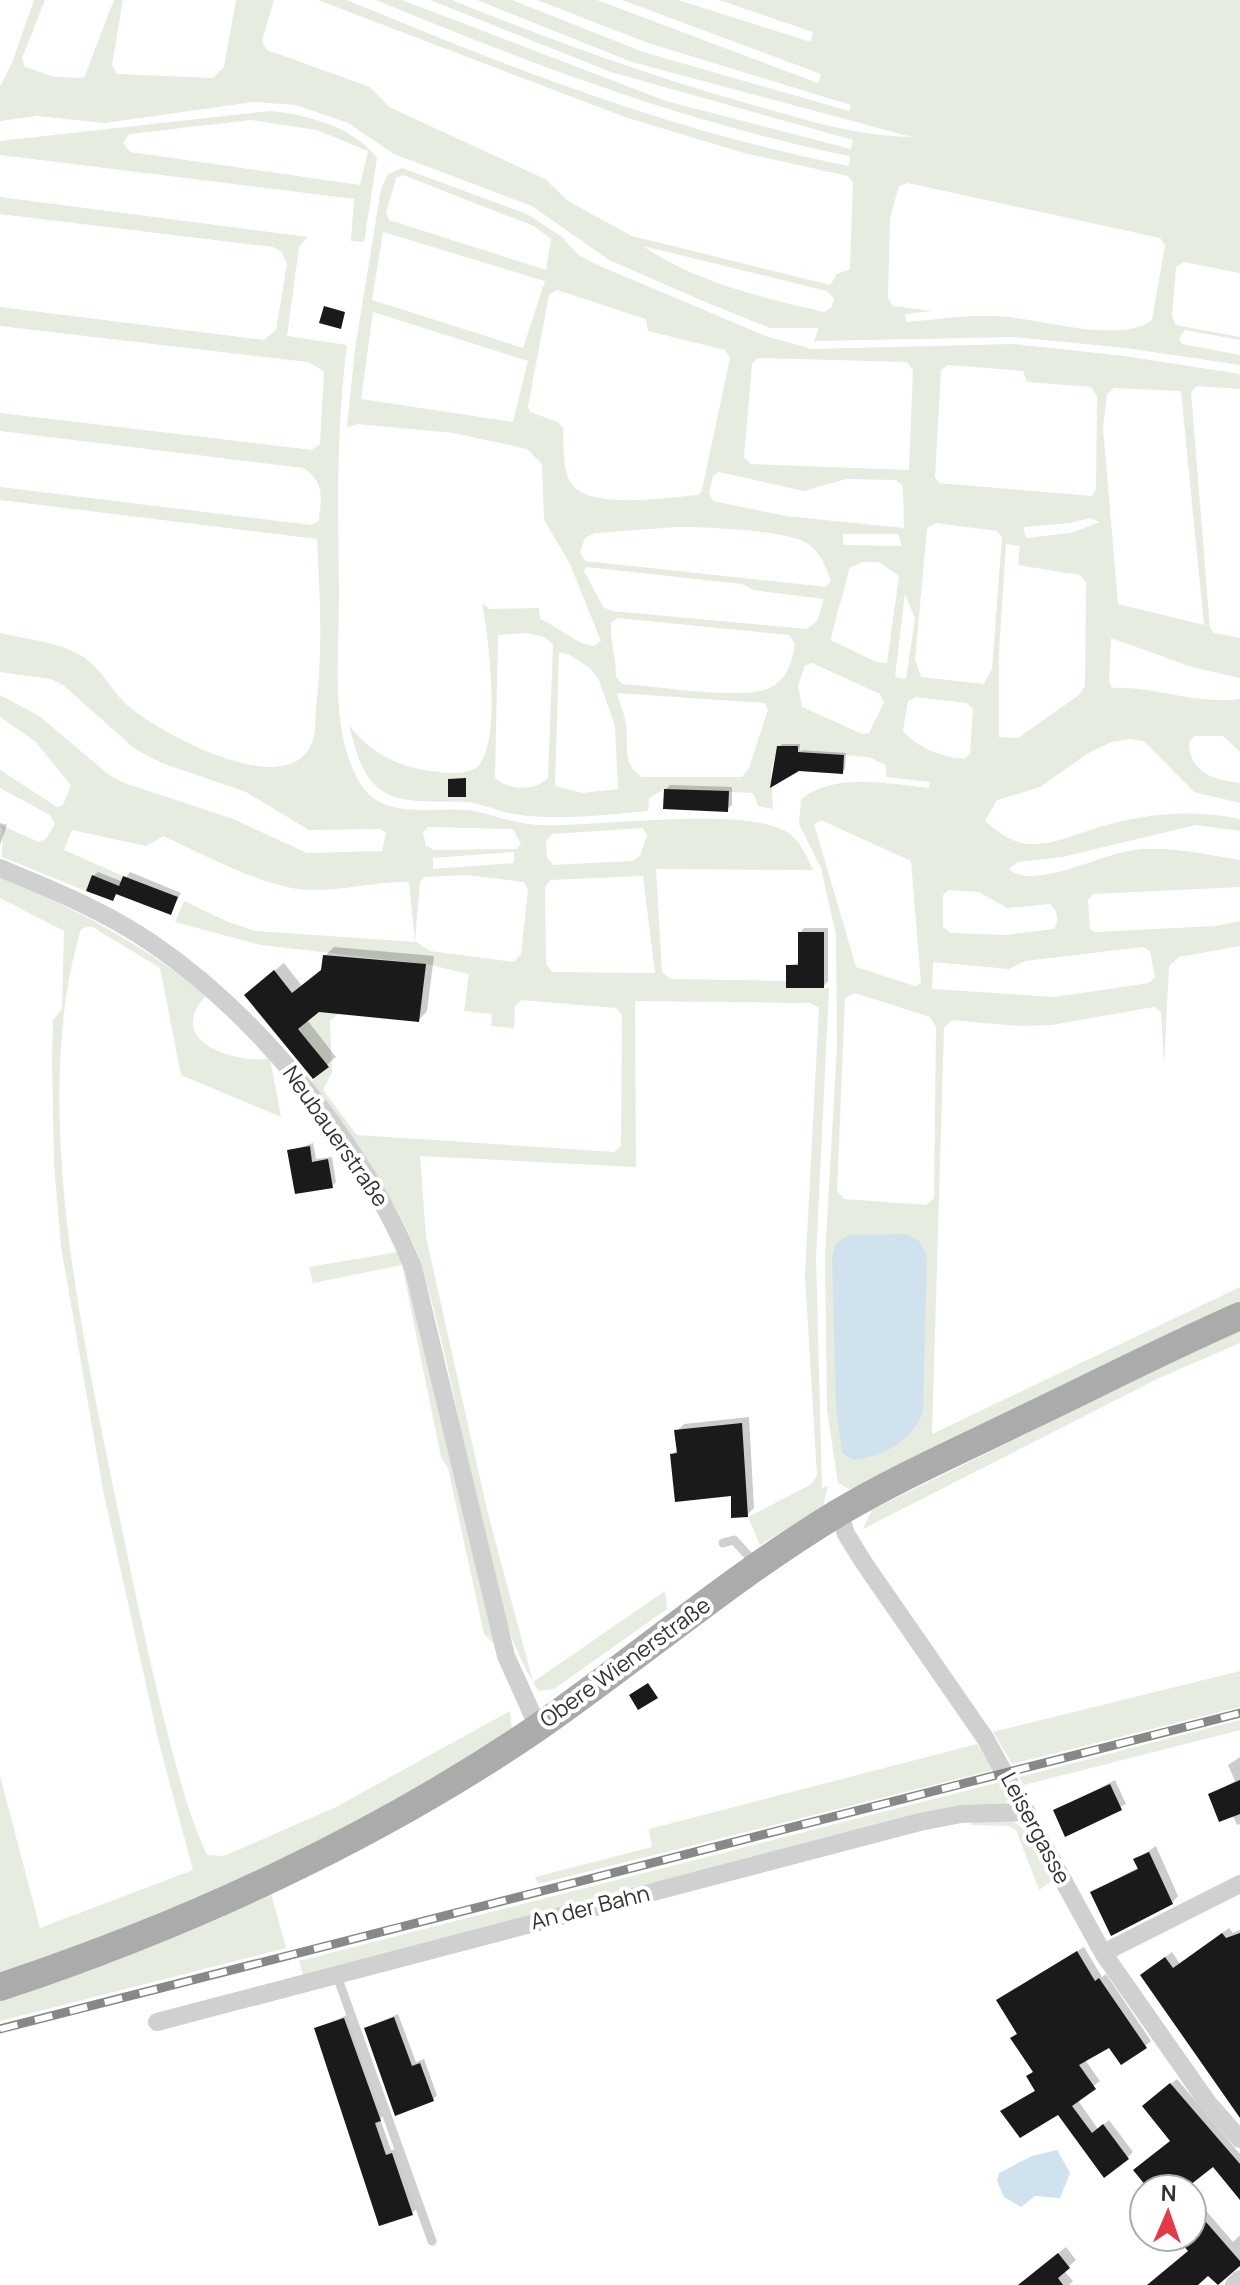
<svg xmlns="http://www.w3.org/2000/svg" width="1240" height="2285" viewBox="0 0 1240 2285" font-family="Manrope,sans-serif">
	<rect width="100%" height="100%" fill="#fff"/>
	<path fill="#e6ecdf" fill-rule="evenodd" d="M34 0H45L22 58 25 67 54 77 84 78 114 0H123L112 65 117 74 213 78 224 67 236 0H274L262 41 267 50 370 87 389 107 545 179 568 201 632 236 830 285 837 274 850 269 853 182 848 176 744 153 625 117 318 0H347C510 68 674 132 849 166L850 156C686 123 531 64 376 0H402L666 101 851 149 853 140 611 72 430 0H452C553 41 652 77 757 106 809 121 857 136 912 137L632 62 477 0H512L643 52 849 111 851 105 648 43 537 0H597L818 83 821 74 622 0H678L811 42 813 32 719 0H1240V273L1184 262 1176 267 1172 316 1176 325 1240 337V340L1185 330 1179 339 1182 344 1240 355V365L1126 348 1014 337 814 341 819 328H770L710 304 609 260 532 206 394 154 348 123 296 105 253 102 105 123 37 116 0 121V87L12 63ZM908 183 1160 238 1165 245 1152 320C1119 346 1035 316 993 316 964 315 935 320 906 322L905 314 932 311 893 306 888 298 890 218 899 186ZM643 246 827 291 834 299 832 307 824 312C761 297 697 283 643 246Z
		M270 111C308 115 352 126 377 158L364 242 351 241 354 199 0 155V141ZM251 120 317 130 368 151 360 185 130 152 123 143 129 134Z
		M402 168 527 214 562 237 578 255 602 267 766 336 811 349 1013 344 1124 356 1240 374V389L1197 386 1191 392 1210 628 1214 633 1240 638V678L1192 667 1111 638 1109 681 1112 688C1157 686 1193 705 1240 699V752L1223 736H1195L1189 741C1189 772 1212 780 1240 783V803L1194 792 1144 741 1129 739 1111 742 1087 754 1040 787 997 800 985 821C999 833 1014 845 1034 844 1056 844 1079 833 1100 827 1147 813 1191 809 1240 819V831L1196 825 1062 857 1017 862 1009 869C1029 889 1092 860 1116 854 1156 842 1200 854 1240 860V887L1093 894 1088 900 1090 929 1095 932 1216 926 1240 921V946L1179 957 1169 966 1164 1065 1161 1012 1154 1007 1051 1025 1018 1026 952 1020 944 1027 932 1434 1240 1287V1304L859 1487 849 1489 838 1483 827 1410 825 1257 837 1046 836 935 821 868 799 824 801 799C838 772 885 784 929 788L930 782 886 777V765L869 757 803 752 798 746 777 747 771 772 773 809 758 806 753 793 664 789 649 798 648 811C604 815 557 821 513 814 497 811 482 803 465 802 440 800 403 806 381 790 361 776 355 747 349 725 367 749 390 763 419 769 433 772 462 776 474 769 504 753 488 632 482 603L490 609 539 608 540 619C558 626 575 644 594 646L601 641 570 564 544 520 542 464 527 449 454 433 358 424 347 427 355 349 381 189 388 174ZM403 175 534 226 551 239 546 270 389 220 386 213 396 178ZM383 232 545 281 523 348 372 300ZM557 290 646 319 648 331 725 350 730 358 702 490 698 495C669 497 589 511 571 483 562 470 564 444 563 428L558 422 530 412 528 406 549 295ZM373 312 528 361 513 422 361 399ZM758 358 907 362 913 370 909 470 751 464 744 457 752 364ZM948 365 1023 371 1027 382 1091 387 1097 396 1096 489 1092 496 939 483 935 477 941 370ZM1114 388 1181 391 1204 625 1118 604 1103 428 1107 394ZM719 472 804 491 846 479 896 480 903 486 904 528 785 516 713 501 709 493 713 476ZM1090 518 1100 522 1071 533 1026 538 1023 527 1070 523ZM936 523 997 531 1002 537 992 669 984 684 921 677 915 660 927 528ZM677 527C704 527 789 530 808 544 821 553 826 567 831 581L826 587 585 561 580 552 585 538 595 533ZM898 534 902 546 843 545V534ZM1006 544 1020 546 1018 565 1080 575 1086 582 1085 686 1079 695 1018 738 999 737V652ZM863 562H879L899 576 887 663 876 662 831 640C835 615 845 593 849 568ZM586 567 742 584 753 590 824 599 817 621 807 629 612 611 603 607 584 571ZM905 593 915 619 906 679 895 677ZM618 618 789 635 795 644C792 662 787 682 767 689 739 700 655 686 622 684L616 677C616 657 610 642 611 623ZM526 633 544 637 553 644 548 778C534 792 508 790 495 778L498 635ZM559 653 568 654 590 668 599 680 615 726 618 789 582 793 555 786ZM812 663 880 694 884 703 869 733 862 734 802 707 798 685 805 666ZM617 693 765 703 768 710 749 768 742 777H642C621 764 629 745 626 724 625 714 619 703 617 693ZM916 697 967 703 973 709 970 754 964 759C942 757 917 748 903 731L908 701ZM821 820 911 861 921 983 915 986 856 967 814 824ZM949 890 979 892 1007 908 1050 904C1058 911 1059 920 1054 929L1007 935 950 933 943 927V895ZM1143 947 1150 951 1155 977 1149 983 1055 997 932 989 933 962 1009 969 1025 961ZM855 993 930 1017 936 1027 934 1198 926 1205 844 1199 837 1191 845 998Z
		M0 197 308 237 299 247 287 336 347 345C336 428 338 511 339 594 339 637 335 684 341 727 344 747 352 773 364 789 387 819 435 807 467 810 491 813 513 824 538 825 596 827 740 806 785 831 800 839 806 855 813 870L656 869 662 972 671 979 786 981V988H829L816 1257 822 1488 828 1486 823 1506 760 1545 748 1517 812 1484 817 1476 805 1275 819 1008 810 1003 635 1001 636 1167 420 1156 426 1237 487 1510 533 1682 665 1591 667 1609 554 1689 539 1691C506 1642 494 1580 481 1523 461 1434 445 1341 418 1254 391 1190 352 1138 310 1083L329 1067 298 1029 319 1012 338 1014 330 1021 332 1072 323 1090 357 1135 614 1152 621 1146 622 1015 616 1008 521 1000 515 1006 514 1028 491 1026 492 1014 464 1011 469 974 426 964 261 945 175 922 184 901 228 922 256 931 415 942 409 882C375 881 344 891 310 890 265 889 204 854 163 836L146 846 72 830 64 850 123 876 119 886 92 875 86 891 2 857 3 830 0 825 39 842 46 839 55 824 50 815 0 788V770L57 807 63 805 71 785 35 741 0 717V695L39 716 109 775 124 783 233 819 307 853 382 851 386 833 380 829 309 830 246 792 162 763 135 749 63 685 51 679 0 672V633C26 639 59 642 82 656 102 668 113 695 132 709 164 735 285 801 311 745 316 736 315 720 316 709 323 652 320 596 317 539L0 500V487L311 525 319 521C321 497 325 483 304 468L0 431V413L312 450 320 444 324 371 308 362 0 326V307L264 340 276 330 287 264 282 252 273 247 0 214ZM428 827 513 829 521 844 517 849 434 850 426 846 423 832ZM643 828 647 835 640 856 632 861 553 865 547 858 546 841 552 834ZM514 852V863L433 869V858ZM466 875 524 882 528 889 521 954 514 962 430 951 415 941 420 882 425 877ZM643 876 655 973 552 972 546 964 545 886 551 880Z
		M0 875C74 909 144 944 206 996 164 1041 233 1063 270 1059L281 1117 181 1075 160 968 91 926 81 929C25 1115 91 1375 129 1563 142 1626 156 1689 172 1751 182 1786 191 1822 207 1855L224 1856 336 1807 510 1711 512 1729C477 1755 440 1775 402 1796 274 1869 138 1923 0 1976V1776L40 1928 193 1870 159 1743 103 1490 61 1246 54 1164 52 1058 53 1020 62 1009 64 931 0 898Z
		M398 1252 406 1269 494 1644 484 1634 448 1468 441 1457 402 1265 313 1283 309 1267Z
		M1240 1328V1343L1157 1379 863 1529 872 1510Z
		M1240 1671V1707L1012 1764 993 1732Z
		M1240 1720V1730L1024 1785 1019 1777Z
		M977 1744 993 1770 538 1884 535 1877 652 1847 649 1829Z
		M1000 1782 1008 1799 1005 1805 304 1979 299 1961Z
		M1012 1820 1028 1833 1052 1881 1039 1890 1016 1830 1008 1826 970 1825 972 1821Z
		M270 1890 286 1948 0 2021V1998Z"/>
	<path fill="#cfe2ee" d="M905 1234 919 1241 927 1255 923 1410C915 1440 883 1457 853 1460L842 1453 836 1409 832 1257 836 1243 849 1235Z
		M1057 2150 1070 2173 1060 2198 1035 2196 1021 2207 1004 2197 997 2181 999 2173 1032 2156Z"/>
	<path fill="#0003" d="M782 744H800V750L846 753 845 769 842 772 779 747Z
		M670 785 732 787V805L727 809 665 790Z
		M0 823 7 825 0 845Z
		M98 872 123 882 130 872 181 893 170 913 118 892 113 899 93 876Z
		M804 928H828V981L824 986 788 966 800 962V933Z
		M334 947 434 956 427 1011 419 1020 319 1010 307 1020 336 1057 314 1076 255 986 284 963 302 986 323 969 325 956Z
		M313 1143 316 1159 332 1157 336 1182 332 1186 289 1151Z
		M749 1417 754 1508 747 1515 733 1494 672 1455 679 1448 677 1431 684 1424Z
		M1240 1757V1824L1237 1825 1232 1814 1210 1795 1235 1781 1228 1765Z
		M1115 1780 1126 1804 1066 1834 1055 1811Z
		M1156 1846 1178 1896 1172 1903 1092 1892 1139 1867 1135 1860Z
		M1229 1928 1233 1933 1240 1930V2113L1149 1969 1172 1952 1180 1964Z
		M1084 1947 1102 1977 1106 1974 1151 2041 1145 2046 1110 2045 1085 2060 1100 2081 1077 2099 1098 2129 1109 2120 1133 2152 1128 2157 1058 2113 1003 2111 1037 2089 1029 2076 1034 2070 1005 1995Z
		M349 2014 385 2113 380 2119 391 2150 397 2149 418 2207 412 2213 316 2029Z
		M398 2014 416 2062 424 2059 437 2095 433 2100 366 2028Z
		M1177 2079 1240 2154V2197L1213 2164 1182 2189H1169L1172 2140 1150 2101Z
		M1196 2199 1233 2242 1240 2235V2260L1217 2283 1209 2273 1195 2285H1159L1191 2250 1179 2237H1192V2202Z
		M1066 2247 1076 2260 1064 2271 1073 2281 1069 2285H1019Z"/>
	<path fill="#1a1a1a" d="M324 306 345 312 341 329 319 323Z
		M777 746H798V752L844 755 843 774 799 771 770 788Z
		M466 778V797H448V779Z
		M664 789 729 791 728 812 663 809Z
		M92 875 119 886 123 876 178 897 171 915 116 894 113 901 86 891Z
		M798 932H824V988H786V965H798Z
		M323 955 426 964 419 1022 319 1012 298 1029 329 1067 313 1079 244 995 274 970 292 993 321 970Z
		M310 1146 312 1162 328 1159 333 1188 295 1194 287 1150Z
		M742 1423 748 1517 731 1518V1496L675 1502 670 1454 677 1453 674 1430Z
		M648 1683 658 1698 638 1710 629 1695Z
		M1240 1780V1814L1219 1822 1208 1794Z
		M1110 1784 1122 1810 1065 1837 1053 1810Z
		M1149 1852 1173 1904 1111 1936 1090 1892 1138 1869 1133 1859Z
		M1222 1933 1226 1938 1240 1933V2118L1140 1975 1165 1957 1173 1968Z
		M1077 1951 1095 1981 1099 1978 1147 2048 1121 2065 1109 2048 1079 2065 1096 2089 1072 2106 1092 2133 1103 2124 1129 2159 1104 2178 1058 2115 1020 2138 1000 2111 1035 2091 1026 2076 1033 2072 1010 2038 1017 2034 996 2000Z
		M394 2017 412 2066 420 2063 434 2101 395 2116 364 2028Z
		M344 2018 381 2121 375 2123 386 2155 392 2153 413 2215 379 2226 314 2028Z
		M1170 2083 1240 2164V2200L1213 2167 1185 2189H1167L1157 2177 1146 2186 1133 2170 1170 2141 1142 2106Z
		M1192 2206 1240 2261V2266L1218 2285 1208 2276 1198 2285H1147L1188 2251 1176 2237H1192Z
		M1058 2253 1070 2268 1058 2278 1063 2285H1018Z"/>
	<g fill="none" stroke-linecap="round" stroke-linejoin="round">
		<path stroke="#d0d0d0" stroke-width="9" d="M723 1543 734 1540 755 1563
			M337 1976 432 2241"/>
		<path stroke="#d0d0d0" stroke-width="18" d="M0 868C53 890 105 911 153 944 261 1018 363 1145 413 1267L506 1656 538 1727
			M839 1512 846 1534 864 1563 985 1738 1103 1953 1208 2103 1240 2139
			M1103 1953 1240 1884
			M157 2022 920 1822 961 1814 1027 1812
			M1234 2285 1240 2279"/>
		<path stroke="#ababab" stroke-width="28" d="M0 1987C187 1925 374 1839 537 1728 638 1658 732 1577 838 1513 899 1477 965 1448 1028 1417 1099 1383 1169 1347 1240 1316"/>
		<defs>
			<path id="rail" d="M0 2029 1240 1713"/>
		</defs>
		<use href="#rail" stroke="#888" stroke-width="9"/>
		<use href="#rail" stroke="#fff" stroke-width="6" stroke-dasharray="18" stroke-linecap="butt"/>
	</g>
	<g text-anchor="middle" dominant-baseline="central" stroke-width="8" stroke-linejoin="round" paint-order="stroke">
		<g font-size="22" fill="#333" stroke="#fff">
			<text transform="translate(336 1136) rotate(55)">Neubauerstraße</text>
			<text transform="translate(625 1662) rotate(-36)">Obere Wienerstraße</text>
			<text transform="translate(1036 1828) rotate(62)">Leisergasse</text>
			<text transform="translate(590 1907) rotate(-14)">An der Bahn</text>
		</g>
	</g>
	<g transform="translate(1168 2213) rotate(2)"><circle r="38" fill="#ffffff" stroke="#adadad" stroke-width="2"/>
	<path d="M0-6L14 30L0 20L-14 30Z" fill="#e63946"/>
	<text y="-12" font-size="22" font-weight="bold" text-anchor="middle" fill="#333333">N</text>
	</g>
</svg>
